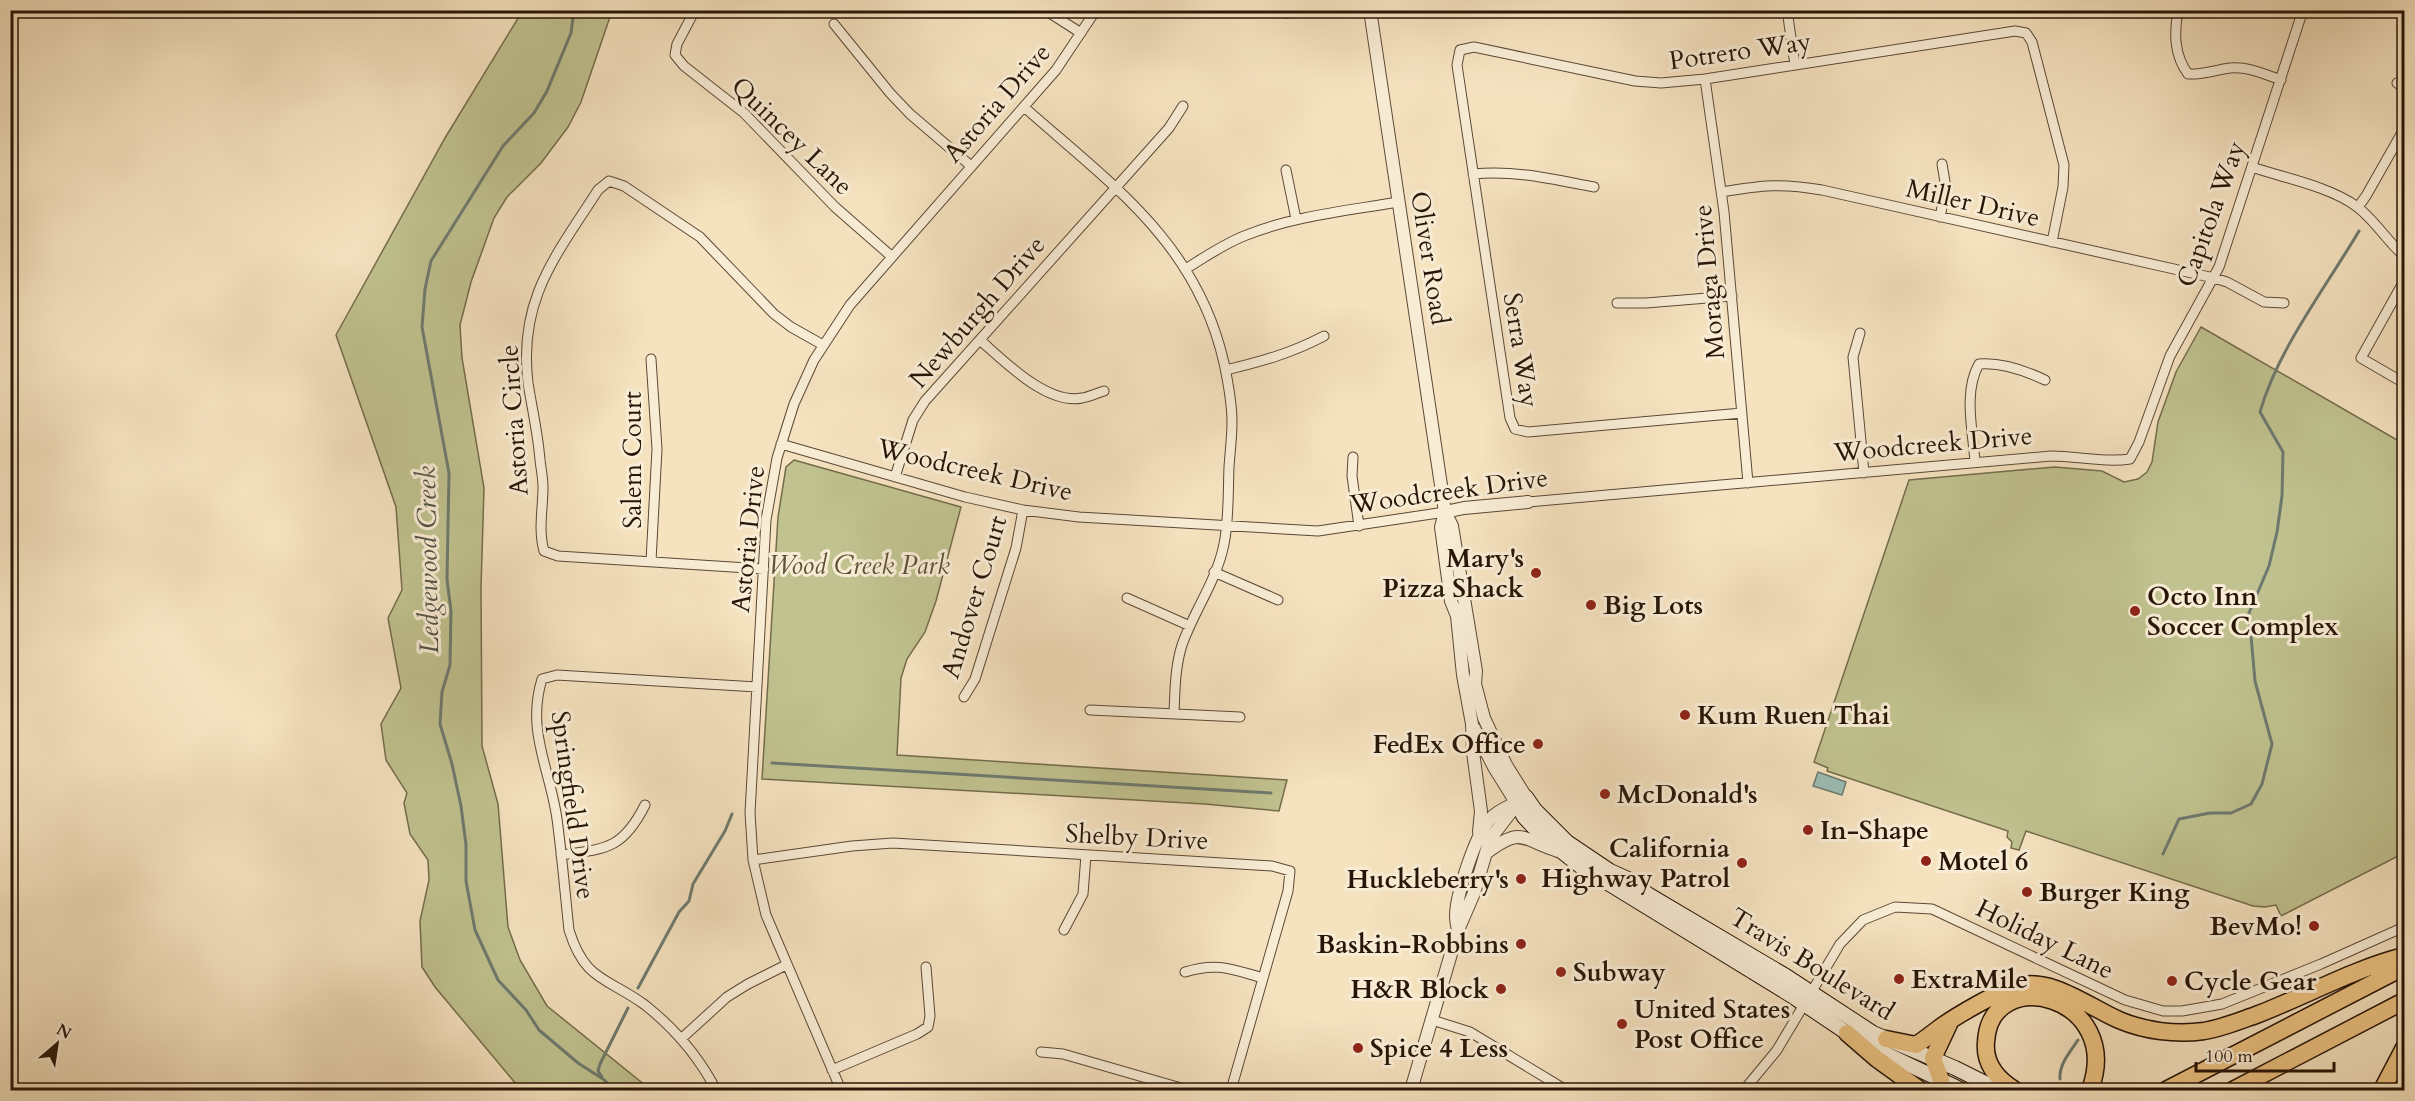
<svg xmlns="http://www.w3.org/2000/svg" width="2415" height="1101" viewBox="0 0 2415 1101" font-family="Cardo,serif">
	<rect width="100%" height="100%" fill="#f5e2bf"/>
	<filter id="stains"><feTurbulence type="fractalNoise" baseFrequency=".00333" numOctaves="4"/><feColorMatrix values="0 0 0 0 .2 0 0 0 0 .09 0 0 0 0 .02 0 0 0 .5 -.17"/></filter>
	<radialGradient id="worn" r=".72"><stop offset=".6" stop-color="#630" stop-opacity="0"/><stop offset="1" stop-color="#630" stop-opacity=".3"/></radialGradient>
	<path fill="#c0c28f" stroke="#746c4b" stroke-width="1.5" d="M523 10 612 11 581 102 568 127 541 163 507 197 494 218 471 282 460 325 462 358 484 488 481 588 482 746 498 804 508 927 520 960 547 1006 651 1090H521L435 987 422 967 420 921 429 880 428 860 410 834 404 803 407 793 386 760 381 724 401 688 388 618 402 590 396 507 336 335 445 138Z
		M2201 327 2404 444V853L2281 916 2276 905 2265 907 2253 906 2026 831 2019 850 2011 848 2012 842 2007 837 2008 831 1827 771 1828 768 1814 762 1909 480 2055 467 2102 471 2124 482 2138 479 2147 472 2152 462 2158 422 2176 372Z
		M794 460 961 507 936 601 925 632 907 659 901 678 897 755 1287 780 1279 811 1205 804 762 779 778 517 786 467Z"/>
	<path fill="#9cbdb5" stroke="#6e7a6f" stroke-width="1.5" d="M1818 772 1846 782 1842 795 1813 786Z"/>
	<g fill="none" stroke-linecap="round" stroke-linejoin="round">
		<path stroke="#6e7a6f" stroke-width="3" d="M574 10 571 33 547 91 534 113 503 146 431 261 425 289 422 327 449 473 447 579 451 611 450 665 442 692 440 724 452 764 461 806 466 845V881L475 930 498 980 526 1010 539 1030 578 1063 603 1079 615 1090
			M772 763 1271 793
			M2163 854 2179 819 2210 813H2231L2251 804 2262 784 2272 744 2255 681 2249 613 2269 566 2277 532 2282 496 2283 452 2260 412C2278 349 2326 287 2359 231
			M638 988 679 912 689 901 693 884 725 831 732 814
			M602 1077 598 1071 600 1064 628 1008
			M2060 1079C2059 1064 2070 1052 2078 1040"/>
		<defs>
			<path id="minor" d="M695 10 677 44 675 55 684 66 744 113 835 207 891 256
				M1045 10 1081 33
				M1787 10 1795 65
				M2178 11C2174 33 2174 55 2188 74 2203 75 2215 70 2230 68 2247 66 2264 74 2281 80
				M1286 13 1287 10
				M834 24 890 93 910 114 971 166
				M1705 79 1724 212 1748 483
				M2397 83 2404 88
				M1024 107C1111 184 1197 243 1224 363 1228 382 1232 402 1232 422 1232 437 1230 452 1229 467 1228 492 1229 520 1224 544 1217 580 1194 611 1182 645 1175 667 1175 690 1174 713
				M2252 167C2284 178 2328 186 2356 206 2374 219 2387 241 2404 256
				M1286 170 1296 219
				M1473 174C1516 170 1552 179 1594 187
				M1722 192C1762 185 1782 183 1822 190L2214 278 2227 282 2264 302 2284 303
				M2358 207 2366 196 2404 129
				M1940 217 1946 188 1942 164
				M1187 268C1205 257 1224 244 1244 236 1293 216 1346 211 1398 202
				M2404 281 2361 358 2404 383
				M1617 303H1646L1732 296
				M1860 333 1853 357 1864 473
				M980 340C1004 361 1047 405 1082 398 1089 397 1097 393 1104 391
				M651 359 657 449 651 561
				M1226 370C1260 362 1292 353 1324 336
				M1742 413 1528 432 1515 429 1510 418 1457 65 1460 50 1474 47 1635 81 1661 83 1705 79 2015 31 2026 33 2032 42 2064 165 2063 187 2052 242
				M781 444 965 497 1023 510 1079 517 1318 531 1445 512
				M1353 457 1352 476 1359 526
				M1975 462C1973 431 1963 392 1979 364 2002 362 2024 370 2045 380
				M895 477 913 420 925 401 1169 128 1183 106
				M1528 502 2051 456C2077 456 2106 463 2130 459L2139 442 2170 356 2219 267 2303 10
				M764 569 558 556 544 551C538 530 543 508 543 487 543 478 541 469 540 460 538 434 532 408 528 383 518 299 556 256 598 190L609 181 624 186 700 237 774 314 791 327 823 345
				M1214 572 1278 600
				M1127 598 1190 626
				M964 697 975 679 1016 548 1023 510
				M1090 710 1240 717
				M561 855C606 849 623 849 645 805
				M753 860 852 846 893 843 1272 866 1290 871 1288 891 1231 1090
				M1064 930 1083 894 1086 855
				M1185 972C1217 962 1231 969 1263 978
				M1432 1020 1470 1032 1566 1090
				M681 1039 727 997 748 984 786 965
				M1041 1052 1063 1054 1188 1090
				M832 1070 917 1034 928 1027 930 1016 926 967
				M716 1090C699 1057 674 1028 645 1005 607 977 585 982 569 930 565 893 562 856 557 819 550 769 526 731 542 679L557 675 757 687
				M841 1090 766 915 753 860 750 813 766 520 777 458 794 404 814 360 850 305 1056 70 1096 10
				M1744 1090 1777 1050 1840 944 1863 920 1895 907 1932 909 2125 1000 2163 1011H2182L2222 1004 2321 964 2404 927"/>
			<path id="tertiary" d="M1370 10 1445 512 1452 526 1476 671 1475 684 1484 718 1506 765 1526 797C1515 805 1500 808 1490 819 1476 834 1456 895 1456 916 1456 921 1457 926 1458 930
				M1445 512 1441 527 1451 601 1457 616 1463 675 1472 724 1473 752 1481 811 1479 832
				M1445 512 1464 508 1528 502
				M1474 728 1494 767 1517 804
				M1486 853C1522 826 1521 839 1558 851
				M1411 1090 1458 930 1474 893 1490 839 1517 804"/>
			<path id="secondary" d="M1526 797 1535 810 1567 842 1610 871 1628 879 1649 895 1786 976 1873 1033 1955 1068 1999 1090
				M1517 804 1524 817 1541 835 1580 866 1792 996 1847 1033 1882 1052 1962 1090"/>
			<path id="motorway" d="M1847 1033 1877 1059 1920 1090
				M1886 1039 1916 1045C1924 1040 1930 1035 1938 1029 1954 1017 1998 991 2018 986 2052 977 2089 1007 2119 1020 2145 1031 2176 1035 2204 1031 2222 1028 2239 1021 2256 1015 2306 996 2353 969 2404 956
				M1941 1080 1933 1058 1949 1024
				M2015 1090C1997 1079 1984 1064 1986 1042 1990 962 2125 996 2090 1090
				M2166 1090 2404 967
				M2233 1090 2404 1001
				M2382 1090 2404 1048"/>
		</defs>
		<use href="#minor" stroke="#5b4835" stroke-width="11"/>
		<use href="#tertiary" stroke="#5b4835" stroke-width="14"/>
		<use href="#secondary" stroke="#281507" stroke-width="16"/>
		<use href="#motorway" stroke="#281507" stroke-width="19"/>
		<use href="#minor" stroke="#f8ecd5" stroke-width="9"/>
		<use href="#tertiary" stroke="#f8ecd5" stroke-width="12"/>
		<use href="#secondary" stroke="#f8ecd5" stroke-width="14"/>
		<use href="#motorway" stroke="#eac180" stroke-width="16"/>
	</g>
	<g fill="#8f2418" stroke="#f8ecd5" stroke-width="2">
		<circle cx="1536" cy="573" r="6"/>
		<circle cx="1591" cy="605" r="6"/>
		<circle cx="2135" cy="611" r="6"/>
		<circle cx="1685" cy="715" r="6"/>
		<circle cx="1538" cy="744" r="6"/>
		<circle cx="1605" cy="794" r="6"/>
		<circle cx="1808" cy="830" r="6"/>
		<circle cx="1926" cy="861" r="6"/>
		<circle cx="1742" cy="863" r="6"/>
		<circle cx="1521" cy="879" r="6"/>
		<circle cx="2027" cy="892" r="6"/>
		<circle cx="2314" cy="926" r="6"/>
		<circle cx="1521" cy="944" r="6"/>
		<circle cx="1561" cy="972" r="6"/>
		<circle cx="1899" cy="979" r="6"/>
		<circle cx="2172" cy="981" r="6"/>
		<circle cx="1501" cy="989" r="6"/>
		<circle cx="1622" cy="1024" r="6"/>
		<circle cx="1358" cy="1048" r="6"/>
	</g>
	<g text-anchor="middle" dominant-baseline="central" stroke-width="6" stroke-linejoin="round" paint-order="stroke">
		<g font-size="26" fill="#281507" stroke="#f8ecd5">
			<text transform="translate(1740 51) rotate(-8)">Potrero Way</text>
			<text transform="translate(997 103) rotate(-49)">Astoria Drive</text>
			<text transform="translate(792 136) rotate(44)">Quincey Lane</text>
			<text transform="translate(1973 203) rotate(13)">Miller Drive</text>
			<text transform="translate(2211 214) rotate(-70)">Capitola Way</text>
			<text transform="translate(1430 258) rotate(81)">Oliver Road</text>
			<text transform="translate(1709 282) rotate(-95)">Moraga Drive</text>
			<text transform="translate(977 312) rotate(-49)">Newburgh Drive</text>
			<text transform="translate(1521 350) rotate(81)">Serra Way</text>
			<text transform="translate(514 420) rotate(-94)">Astoria Circle</text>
			<text transform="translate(1933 444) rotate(-5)">Woodcreek Drive</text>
			<text transform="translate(632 460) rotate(-90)">Salem Court</text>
			<text transform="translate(975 470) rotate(13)">Woodcreek Drive</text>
			<text transform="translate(1449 491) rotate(-8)">Woodcreek Drive</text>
			<text transform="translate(748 539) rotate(-84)">Astoria Drive</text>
			<text transform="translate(974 597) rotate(-73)">Andover Court</text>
			<text transform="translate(573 805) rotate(82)">Springfield Drive</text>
			<text transform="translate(1137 837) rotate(3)">Shelby Drive</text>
			<text transform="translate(2045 939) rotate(26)">Holiday Lane</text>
			<text transform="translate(1812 964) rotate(32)">Travis Boulevard</text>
		</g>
		<g font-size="26" font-weight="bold" fill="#281507" stroke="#f8ecd5" text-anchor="start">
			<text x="1524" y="558" text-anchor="end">Mary's<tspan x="1524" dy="30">Pizza Shack</tspan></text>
			<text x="2147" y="596">Octo Inn<tspan x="2147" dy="30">Soccer Complex</tspan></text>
			<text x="1603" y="605">Big Lots</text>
			<text x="1697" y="715">Kum Ruen Thai</text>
			<text x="1526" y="744" text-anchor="end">FedEx Office</text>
			<text x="1617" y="794">McDonald's</text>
			<text x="1820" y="830">In-Shape</text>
			<text x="1730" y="848" text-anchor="end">California<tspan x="1730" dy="30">Highway Patrol</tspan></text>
			<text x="1938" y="861">Motel 6</text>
			<text x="1509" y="879" text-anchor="end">Huckleberry's</text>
			<text x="2039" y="892">Burger King</text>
			<text x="2302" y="926" text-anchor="end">BevMo!</text>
			<text x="1509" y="944" text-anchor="end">Baskin-Robbins</text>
			<text x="1573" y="972">Subway</text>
			<text x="1911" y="979">ExtraMile</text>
			<text x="2184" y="981">Cycle Gear</text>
			<text x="1489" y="989" text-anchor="end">H&amp;R Block</text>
			<text x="1634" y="1009">United States<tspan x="1634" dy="30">Post Office</tspan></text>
			<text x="1370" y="1048">Spice 4 Less</text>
		</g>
		<g font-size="26" font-style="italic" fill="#5d5237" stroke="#f8ecd5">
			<text x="859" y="565">Wood Creek Park</text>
		</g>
		<g font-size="27" font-style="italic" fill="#515044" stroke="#f8ecd5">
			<text transform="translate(428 560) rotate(-91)">Ledgewood Creek</text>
		</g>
	</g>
	<rect width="2415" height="1101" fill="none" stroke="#f5e2bf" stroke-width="36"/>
	<rect x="12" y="12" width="2391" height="1077" fill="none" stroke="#281507" stroke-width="3"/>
	<rect x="18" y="18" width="2379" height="1065" fill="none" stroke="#281507" stroke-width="1.5"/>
	<g transform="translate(57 1044) rotate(29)" stroke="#f8ecd5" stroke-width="4.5" paint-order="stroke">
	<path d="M0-4.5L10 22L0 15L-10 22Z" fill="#281507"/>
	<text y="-9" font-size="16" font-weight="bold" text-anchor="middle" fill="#281507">N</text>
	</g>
	<path d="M2196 1062v9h138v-9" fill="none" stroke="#281507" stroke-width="3"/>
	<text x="2205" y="1062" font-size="18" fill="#281507" stroke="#f8ecd5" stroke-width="4.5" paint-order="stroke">100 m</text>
	<rect width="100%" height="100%" filter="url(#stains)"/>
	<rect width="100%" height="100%" fill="url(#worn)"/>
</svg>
